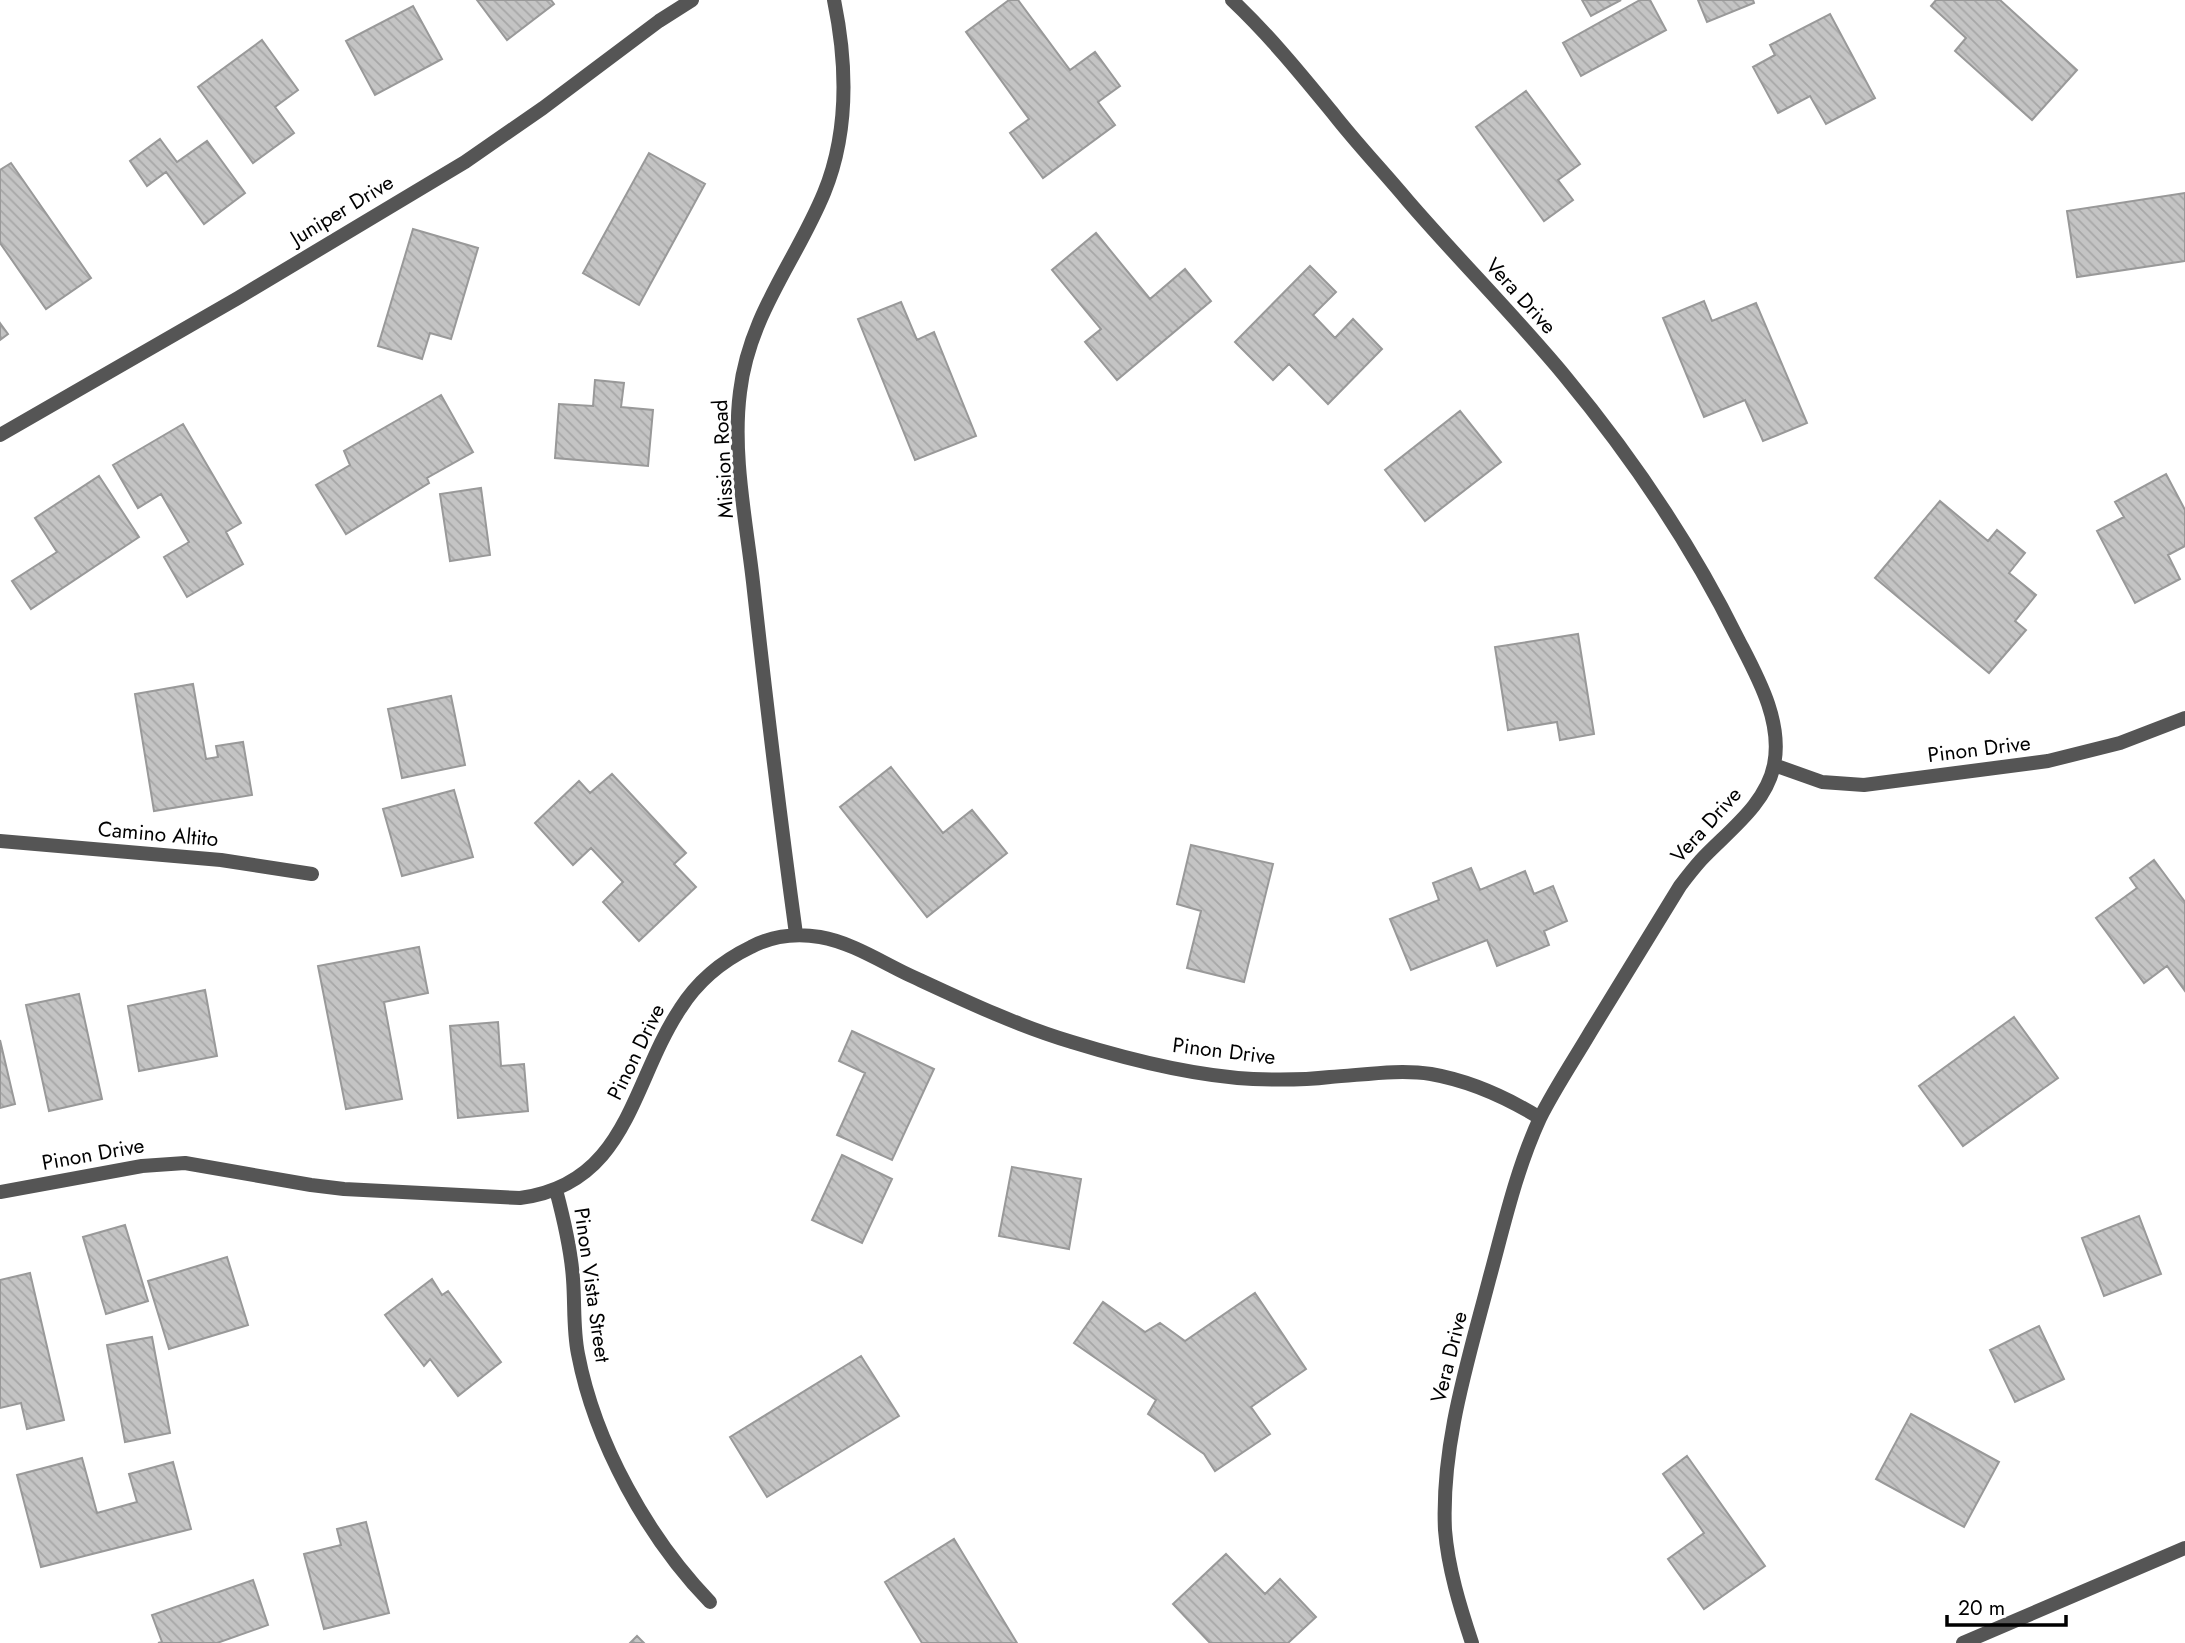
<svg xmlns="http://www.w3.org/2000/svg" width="2185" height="1643" viewBox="0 0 2185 1643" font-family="Jost,sans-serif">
	<defs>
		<pattern id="building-back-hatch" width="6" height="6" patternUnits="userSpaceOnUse" patternTransform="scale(1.75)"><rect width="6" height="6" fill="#c4c4c4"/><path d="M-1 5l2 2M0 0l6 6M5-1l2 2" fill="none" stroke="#a7a7a7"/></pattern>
	</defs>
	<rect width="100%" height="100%" fill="#fff"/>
	<path fill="url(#building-back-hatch)" stroke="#999" stroke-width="2" d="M477 0H551L554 4 507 40Z
		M1009 0H1018L1070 70 1095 52 1120 86 1098 102 1115 125 1043 178 1010 133 1029 119 966 32Z
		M1582 0H1621L1591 16Z
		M1640 0H1650L1666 30 1581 76 1563 43Z
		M1698 0H1753L1754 3 1707 22Z
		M1936 0H2000L2077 70 2032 120 1955 51 1966 38 1931 6Z
		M413 6 442 59 375 95 346 41Z
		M1830 14 1875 98 1826 124 1810 96 1778 113 1753 67 1775 55 1770 45Z
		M262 40 298 90 275 107 294 133 253 163 198 87Z
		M1526 91 1580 164 1558 180 1573 200 1544 221 1476 127Z
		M160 139 177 162 207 141 245 193 204 224 166 172 147 186 130 161Z
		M649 153 705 184 639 305 583 273Z
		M11 163 91 278 46 309 0 243V170Z
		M2185 193V261L2077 277 2067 211Z
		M413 229 478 248 451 339 430 333 422 359 378 346Z
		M1096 233 1150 299 1185 269 1211 301 1117 380 1085 342 1101 329 1052 270Z
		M1310 266 1336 292 1313 315 1335 338 1353 319 1382 349 1328 404 1289 364 1273 380 1235 342Z
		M1704 301 1712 321 1756 303 1807 423 1763 441 1745 400 1704 417 1663 318Z
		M901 302 917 340 934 332 976 436 915 460 858 319Z
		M0 323 8 334 0 340Z
		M595 380 624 383 621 407 653 410 648 466 555 458 559 404 593 406Z
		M441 395 473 452 427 478 429 483 346 534 316 485 350 465 344 451Z
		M1460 411 1501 462 1425 521 1385 470Z
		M183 424 241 523 226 532 243 564 187 597 164 557 189 542 161 494 138 508 113 465Z
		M2166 474 2185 510V546L2168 555 2180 579 2135 603 2097 531 2124 517 2115 502Z
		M99 476 139 537 31 609 12 581 57 552 35 518Z
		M481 488 490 555 450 561 440 494Z
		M1940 501 1988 541 1997 530 2025 553 2009 573 2036 595 2015 621 2026 630 1989 673 1875 578Z
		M1578 634 1594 734 1560 740 1557 722 1508 730 1495 647Z
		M193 684 206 759 218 757 216 746 243 742 252 795 154 811 135 694Z
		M451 696 465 765 402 778 388 709Z
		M891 767 943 833 972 810 1007 853 927 917 840 807Z
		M612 774 686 853 674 864 696 887 639 941 603 902 623 882 591 848 573 865 535 823 579 781 590 793Z
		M454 790 473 857 402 876 383 809Z
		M1191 845 1273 864 1244 982 1187 968 1201 911 1177 904Z
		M2154 860 2185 902V991L2167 966 2144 983 2096 918 2137 888 2130 878Z
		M1471 868 1480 890 1525 871 1534 894 1553 886 1567 921 1544 931 1549 945 1497 966 1487 940 1411 970 1390 919 1439 900 1433 883Z
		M419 947 428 993 384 1002 402 1099 346 1109 318 966Z
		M205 990 217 1056 139 1071 128 1006Z
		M79 994 102 1099 49 1111 26 1005Z
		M2014 1017 2058 1078 1963 1146 1919 1086Z
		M498 1022 501 1066 524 1064 528 1111 458 1118 450 1026Z
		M852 1031 934 1069 892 1160 837 1135 865 1073 839 1061Z
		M0 1040 15 1104 0 1108Z
		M842 1155 892 1179 862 1243 812 1220Z
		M1012 1167 1081 1179 1069 1249 999 1236Z
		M2139 1216 2161 1274 2104 1296 2082 1238Z
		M125 1225 148 1301 106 1314 83 1237Z
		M227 1257 248 1325 169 1349 148 1281Z
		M30 1273 64 1420 27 1429 21 1403 0 1408V1280Z
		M432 1279 442 1295 448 1291 501 1362 458 1396 430 1359 424 1366 385 1315Z
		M1255 1293 1306 1369 1251 1407 1270 1434 1215 1471 1204 1454 1148 1414 1156 1400 1074 1343 1103 1302 1145 1332 1160 1323 1185 1341Z
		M2039 1326 2064 1379 2015 1402 1990 1350Z
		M152 1337 170 1433 125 1442 107 1345Z
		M861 1356 899 1416 767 1497 730 1437Z
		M1911 1414 1999 1462 1964 1527 1876 1479Z
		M1687 1456 1765 1566 1704 1609 1668 1559 1704 1533 1663 1474Z
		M82 1458 97 1513 137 1502 129 1474 173 1462 191 1529 41 1567 17 1475Z
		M366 1522 389 1613 324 1629 304 1554 341 1545 337 1529Z
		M954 1539 1017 1643H922L885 1582Z
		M1226 1554 1265 1594 1280 1579 1316 1617 1288 1643H1210L1173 1604Z
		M253 1580 268 1625 217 1643H158L162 1642 152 1615Z
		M637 1636 644 1643H630Z"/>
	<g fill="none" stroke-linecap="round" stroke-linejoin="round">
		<path stroke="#555" stroke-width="14" d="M1232 0C1269 35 1300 73 1332 112 1356 143 1383 171 1408 201 1459 260 1514 315 1564 375 1632 457 1691 544 1738 639 1757 676 1783 721 1774 765 1766 805 1727 832 1701 860 1693 869 1686 878 1680 886 1650 934 1621 983 1591 1031 1574 1060 1555 1088 1540 1118 1516 1170 1504 1225 1489 1280 1468 1361 1441 1445 1445 1530 1448 1568 1460 1607 1472 1643
			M0 435 238 298 465 162 543 108 659 21 692 0
			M1774 765 1822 782 1864 785 2048 761 2120 743 2185 718
			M0 841 221 860 312 874
			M796 934C780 817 766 700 753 582 746 520 732 454 740 392 749 315 796 261 824 193 849 132 847 63 834 0
			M556 1190C564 1220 571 1249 573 1279 575 1305 573 1329 578 1354 595 1443 648 1538 710 1602
			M0 1192 142 1166 185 1163 311 1185 344 1189 520 1198C628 1184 631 1083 680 1009 697 982 722 961 751 947 772 936 796 933 820 937 850 942 880 961 907 974 961 999 1015 1025 1072 1042 1127 1059 1195 1076 1253 1079 1278 1080 1304 1080 1330 1077 1363 1075 1398 1069 1431 1074 1471 1081 1506 1097 1540 1118
			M1963 1643 2185 1548"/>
	</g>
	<g text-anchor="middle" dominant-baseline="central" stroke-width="6" stroke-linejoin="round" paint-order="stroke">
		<g font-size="21" fill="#000" stroke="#fff">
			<text transform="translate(342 210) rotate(-31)">Juniper Drive</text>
			<text transform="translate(1521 296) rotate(48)">Vera Drive</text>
			<text transform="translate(723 459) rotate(-93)">Mission Road</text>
			<text transform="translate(1979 749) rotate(-7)">Pinon Drive</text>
			<text transform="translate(1706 825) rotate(-48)">Vera Drive</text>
			<text transform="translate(158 834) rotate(5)">Camino Altito</text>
			<text transform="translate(1224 1051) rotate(7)">Pinon Drive</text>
			<text transform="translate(636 1052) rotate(-64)">Pinon Drive</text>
			<text transform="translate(93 1154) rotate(-10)">Pinon Drive</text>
			<text transform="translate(592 1285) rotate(82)">Pinon Vista Street</text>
			<text transform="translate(1449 1357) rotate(-76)">Vera Drive</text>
		</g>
	</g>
	<path d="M1947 1615v10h119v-10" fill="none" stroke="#000000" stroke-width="3.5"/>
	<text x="1958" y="1615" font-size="21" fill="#000000" stroke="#ffffff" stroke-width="5" paint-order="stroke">20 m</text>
</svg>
